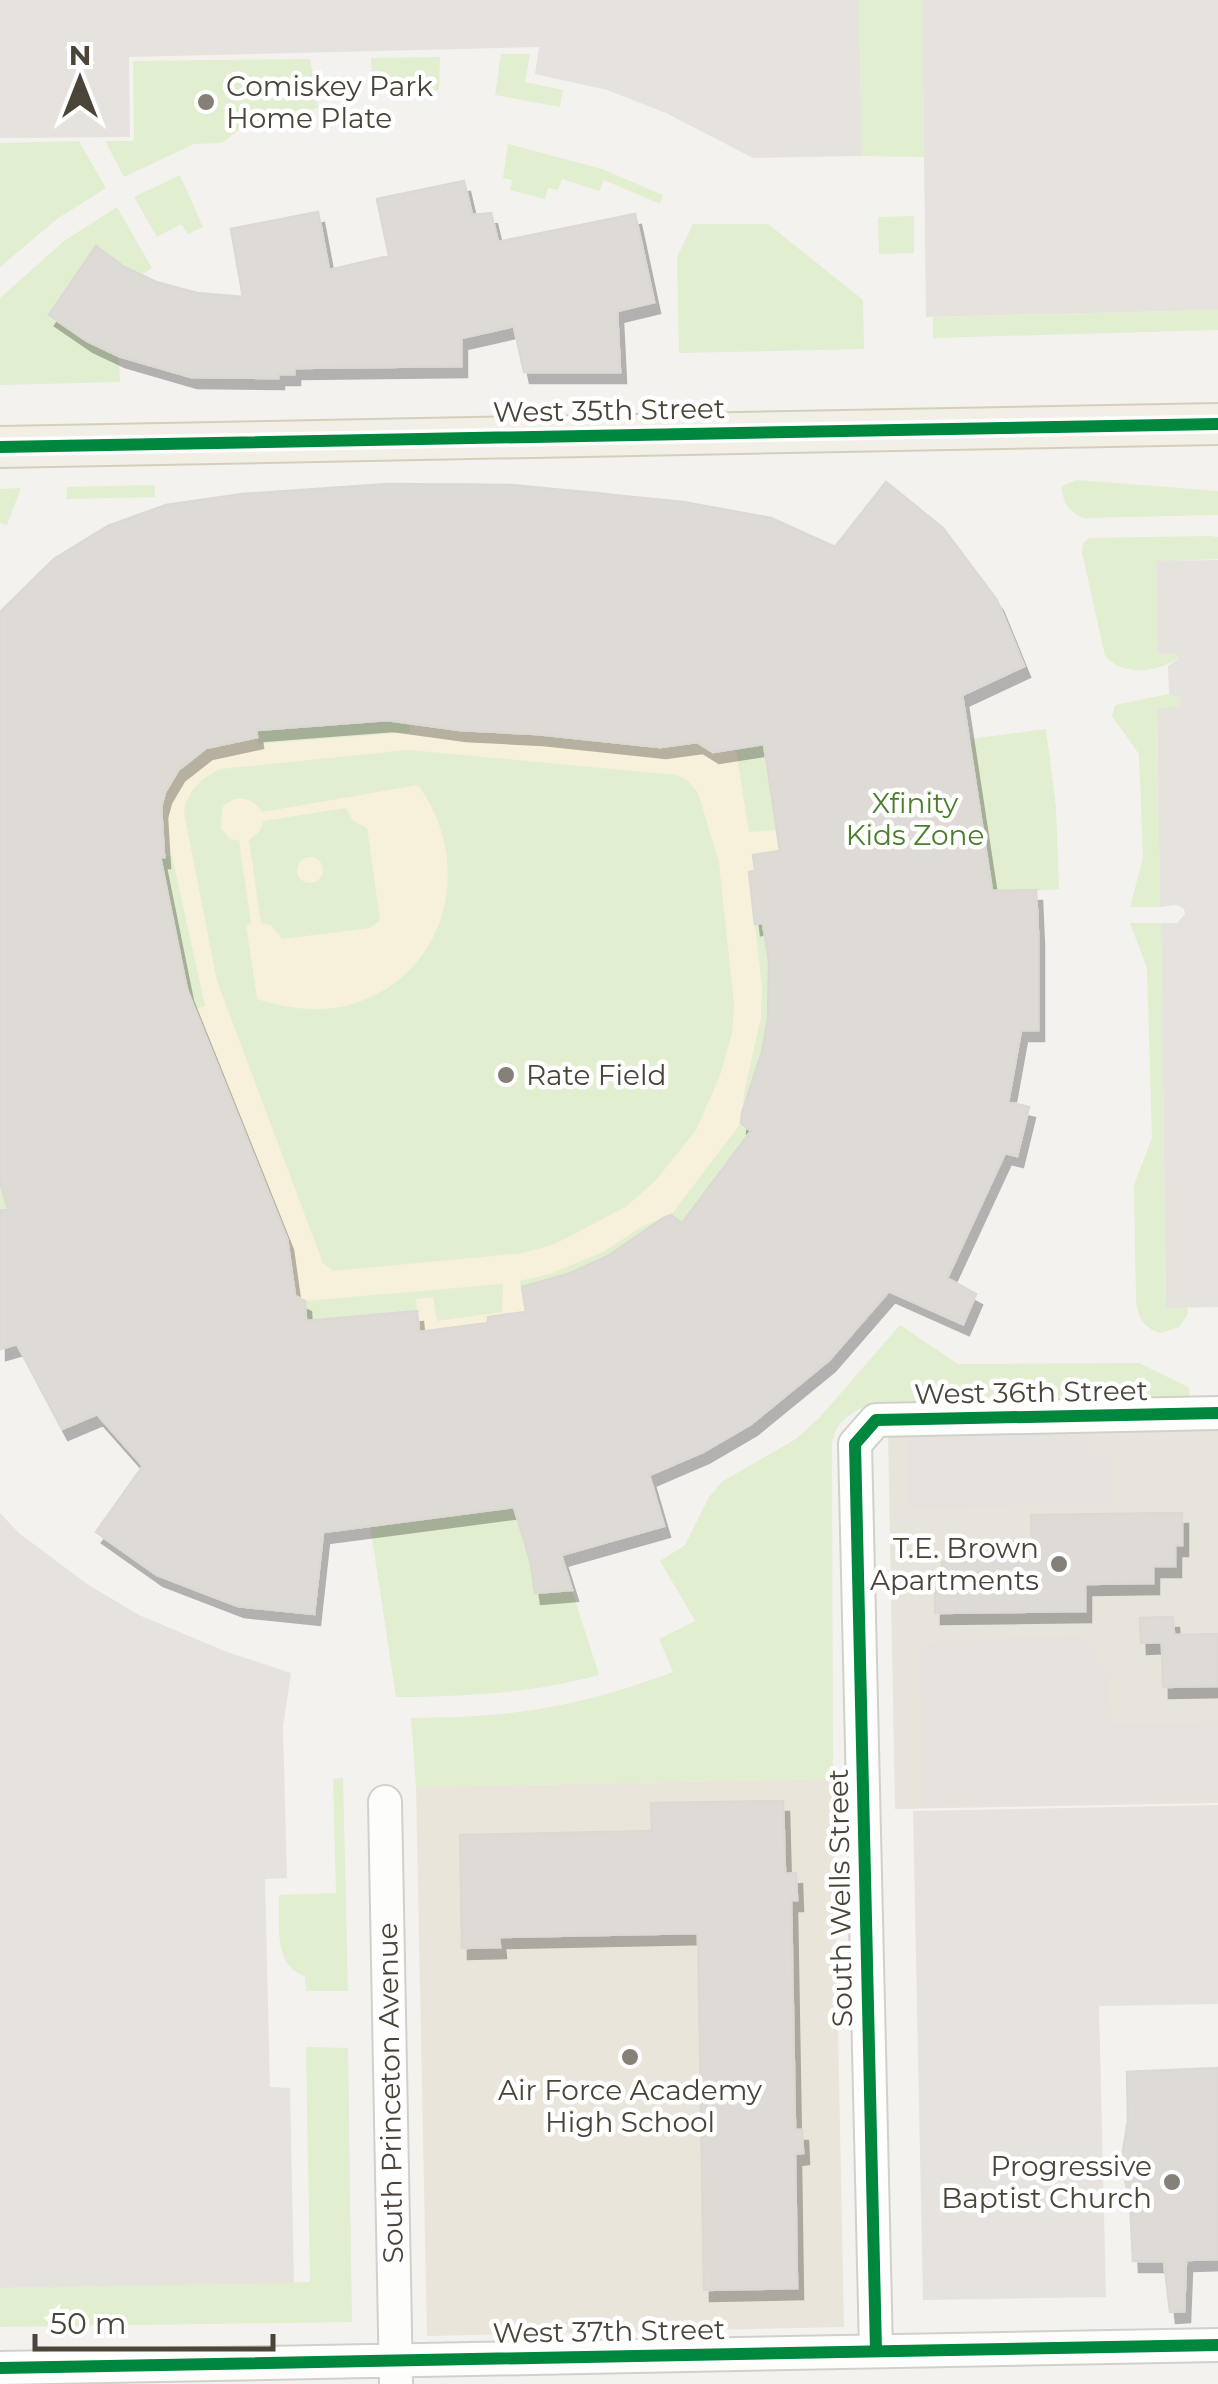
<svg xmlns="http://www.w3.org/2000/svg" width="1218" height="2384" viewBox="0 0 1218 2384" font-family="Montserrat,sans-serif">
	<defs>
		<filter id="shadow"><feDropShadow dx="6" dy="11" stdDeviation="0" flood-color="#0004"/></filter>
	</defs>
	<rect width="100%" height="100%" fill="#f4f2ee"/>
	<path fill="#e7e4dc" d="M1218 1425V1803L895 1809 888 1433Z"/>
	<path fill="#eae5da" d="M833 1779 844 2327 427 2336 416 1787Z"/>
	<path fill="#e1eecf" d="M859 0H922L924 157 862 156Z
		M501 54H530L525 82 563 90 560 107 495 95Z
		M440 57 439 90 373 91 371 58Z
		M310 59 318 108 244 126 222 143 194 144 124 177 105 141H134L133 61Z
		M79 141 106 188 57 219 0 267V143Z
		M508 144 602 169 663 195 660 204 604 180 599 191 562 179 558 190 548 188 545 199 510 190 512 180 503 178Z
		M180 175 203 227 188 234 181 224 157 237 134 197Z
		M117 207 152 268 140 276 96 247 49 314 87 341 119 356 120 382 0 385V298L64 241Z
		M914 216V253L879 254 878 217Z
		M693 224H768L863 300 864 349 679 353 677 257Z
		M1218 310V330L933 338V317Z
		M1077 480 1218 491V515L1084 518C1069 513 1062 502 1062 486Z
		M886 482 943 528 997 600 1024 666 962 695 969 739 1046 729 1056 807 1059 889 1036 891 1038 953 987 1030 1018 1048 1008 1102 1029 1107 1017 1156 970 1145 968 1150 999 1166 947 1278 976 1294 963 1324 889 1292C823 1376 748 1433 649 1475L664 1526 561 1556 599 1675C532 1693 466 1697 396 1697L370 1525 323 1532 314 1614 157 1575 96 1531 143 1466 97 1414 62 1429 33 1374 68 1356 56 1330 0 1349V612L54 559 107 526 166 505 242 494 388 484 474 483 595 491 771 518 835 547Z
		M154 485 155 497 66 499 67 487Z
		M21 488 7 525 0 523V489Z
		M1210 536 1218 537V559L1156 562 1159 654H1177L1178 658C1158 673 1122 676 1105 656L1082 552 1083 544 1089 538Z
		M1169 694 1180 698 1181 707 1157 708 1160 907H1130L1143 858 1139 754 1112 716 1115 705Z
		M1130 923H1161L1166 1307H1187L1188 1314 1179 1327 1160 1333C1144 1328 1138 1318 1136 1302L1134 1185 1152 1138 1147 968Z
		M900 1325 958 1364 1139 1363 1188 1387 1190 1391 1189 1396 1181 1398 869 1405C850 1413 836 1421 832 1443L833 1779 416 1787 411 1718C513 1718 578 1707 673 1672L659 1639 695 1621 660 1561 685 1545 709 1497 723 1481 796 1439 820 1417Z
		M343 1778 348 1991H306L305 1976C272 1966 280 1923 279 1895L336 1893 333 1779Z
		M306 2047 348 2048 352 2322 0 2327V2288L310 2282Z"/>
	<path fill="#f7f0da" fill-rule="evenodd" d="M410 723 660 747 697 742 713 752 736 750 749 832 777 830 780 851 753 855 755 870 749 872 762 987 761 1018 745 1088 741 1123 671 1215 643 1226 605 1251 550 1274 520 1281 526 1312 488 1323 419 1332 416 1299 433 1297 437 1321 502 1312 503 1284 305 1301 295 1296 287 1239 196 1009 205 1006 172 856 164 857C163 841 160 824 161 808 167 758 215 743 257 738L258 744 410 732ZM409 750 676 775 687 780 698 793 719 863 734 1005 732 1033 720 1075 696 1130 656 1180 627 1206 555 1244 523 1253 333 1271 323 1263 217 981 184 812C188 790 201 778 221 769Z
		M418 785C474 860 450 972 356 1003 323 1014 289 1009 257 999L246 925 251 924 239 841 230 839 221 828 222 808C235 793 252 796 262 812ZM346 808 353 821 367 828 380 920 370 928 282 939 271 925 261 923 249 840 259 832 264 821Z
		M297 870a13 13 0 1 1 26 0a13 13 0 1 1-26 0Z"/>
	<path fill="#e6e3df" d="M0 0H859L862 156 753 158 666 113 607 90 535 74 539 47 129 57 130 137 0 138Z
		M922 0H1218V310L926 317Z
		M1218 560V1307L1166 1308 1161 923H1177L1185 914 1184 909 1177 905 1160 907 1157 708 1180 706V698L1169 694 1168 666 1178 659 1177 654H1158L1156 561Z
		M1089 1428V1457H1114V1504L907 1509V1432Z
		M0 1513 19 1533 87 1584 139 1615 227 1652 291 1673 283 1727 287 1878 265 1879 270 2087 290 2088 294 2283 0 2288Z
		M1082 1636 1109 1678 1110 1724 1218 1722V1800L921 1806 918 1654 939 1639Z
		M1218 1805V2004L1099 2006 1106 2297 923 2300 913 1811Z"/>
	<path fill="#dedbd6" stroke="#dcd9d4" stroke-width="2.5" fill-rule="evenodd" filter="url(#shadow)" d="M464 181 472 215 491 213 498 242 635 214 654 302 617 311 620 372H524L514 326 461 338V366L294 368V374H278V378L191 377 119 356 87 341 49 315 96 246 124 267 156 282 197 293 243 297 231 229 318 212 329 270 389 256 377 199Z
		M886 482 943 528 997 600 1024 666 962 695 992 891 1036 890 1038 934V1030H1021L1008 1102 1029 1107 1017 1156 1005 1153 947 1278 976 1294 963 1324 889 1291 829 1360 751 1424 703 1452 649 1475 664 1526 561 1555 572 1590 535 1593 531 1564 514 1507 323 1532 314 1614 238 1606 157 1575 96 1532 143 1466 97 1414 62 1429 17 1344 0 1349V1211L8 1209 0 1182V612L54 559 108 526 166 505 242 494 388 484 512 485 683 502 771 518 835 547ZM387 720 460 730 537 734 660 747 697 742 713 752 764 744 780 851 753 855 755 870 749 872 755 924 763 923 769 962 768 1019 762 1052 742 1113 741 1123 751 1131 725 1166 682 1223 671 1215 663 1218 608 1256 568 1274 522 1287 526 1312 488 1317V1323L419 1332 417 1311 306 1321 305 1301 295 1296 287 1239 187 990 160 857H164L161 807 165 792 178 770 206 748 257 737 256 730Z
		M1182 1513V1545H1175V1566H1153V1583L1085 1584V1611L935 1613V1583H942V1562H964L963 1542H1032L1031 1515Z
		M1173 1617 1174 1635 1218 1634V1686L1163 1687 1162 1642 1141 1643 1140 1618Z
		M783 1801 785 1874 796 1873 797 1900H791L795 2130H802L803 2153 795 2154 797 2288 704 2290 698 1933 499 1937 500 1947 462 1948 460 1835 652 1831 651 1803Z
		M1218 2068V2259L1186 2260 1184 2311 1170 2312 1164 2261H1133L1130 2201 1121 2163 1128 2121 1127 2072Z"/>
	<g fill="none" stroke-linecap="round" stroke-linejoin="round">
		<defs>
			<path id="minor" d="M385 1802 396 2384
				M876 2351 855 1444 876 1420 1218 1413
				M0 2368 1218 2345"/>
			<path id="major" d="M0 447 1218 424"/>
		</defs>
		<use href="#minor" stroke="#d2d0cb" stroke-width="36"/>
		<use href="#major" stroke="#d6cebb" stroke-width="44"/>
		<use href="#minor" stroke="#fdfdfc" stroke-width="32"/>
		<use href="#major" stroke="#f2efe6" stroke-width="40"/>
		<defs>
			<path id="cycleway" d="M0 447 1218 424
				M876 2351 855 1444 876 1420 1218 1413
				M0 2368 1218 2345"/>
		</defs>
		<use href="#cycleway" stroke="#fff" stroke-width="19"/>
		<use href="#cycleway" stroke="#00873e" stroke-width="12"/>
	</g>
	<g fill="#868178" stroke="#fff" stroke-width="4">
		<circle cx="206" cy="102" r="10"/>
		<circle cx="506" cy="1075" r="10"/>
		<circle cx="1059" cy="1564" r="10"/>
		<circle cx="630" cy="2057" r="10"/>
		<circle cx="1172" cy="2182" r="10"/>
	</g>
	<g text-anchor="middle" dominant-baseline="central" stroke-width="9" stroke-linejoin="round" paint-order="stroke">
		<g font-size="28" fill="#4b4439" stroke="#fff" text-anchor="start">
			<text x="226" y="86">Comiskey Park<tspan x="226" dy="32">Home Plate</tspan></text>
			<text x="526" y="1075">Rate Field</text>
			<text x="1039" y="1548" text-anchor="end">T.E. Brown<tspan x="1039" dy="32">Apartments</tspan></text>
			<text x="630" y="2090" text-anchor="middle">Air Force Academy<tspan x="630" dy="32">High School</tspan></text>
			<text x="1152" y="2166" text-anchor="end">Progressive<tspan x="1152" dy="32">Baptist Church</tspan></text>
		</g>
		<g font-size="28" fill="#4b4439" stroke="#fff">
			<text transform="translate(609 410) rotate(-1)">West 35th Street</text>
			<text transform="translate(1031 1392) rotate(-1)">West 36th Street</text>
			<text transform="translate(840 1898) rotate(-91)">South Wells Street</text>
			<text transform="translate(390 2093) rotate(-91)">South Princeton Avenue</text>
			<text transform="translate(609 2331) rotate(-1)">West 37th Street</text>
		</g>
		<g font-size="28" fill="#4a7f2a" stroke="#fff">
			<text x="915" y="803">Xfinity<tspan x="915" dy="32">Kids Zone</tspan></text>
		</g>
	</g>
	<g transform="translate(80 80)" stroke="#ffffff" stroke-width="8" paint-order="stroke">
	<path d="M0-8L18 38L0 25L-18 38Z" fill="#4b4439"/>
	<text y="-15" font-size="28" font-weight="bold" text-anchor="middle" fill="#4b4439">N</text>
	</g>
	<path d="M35 2334v15h238v-15" fill="none" stroke="#4b4439" stroke-width="5"/>
	<text x="50" y="2334" font-size="30" fill="#4b4439" stroke="#ffffff" stroke-width="8" paint-order="stroke">50 m</text>
</svg>
